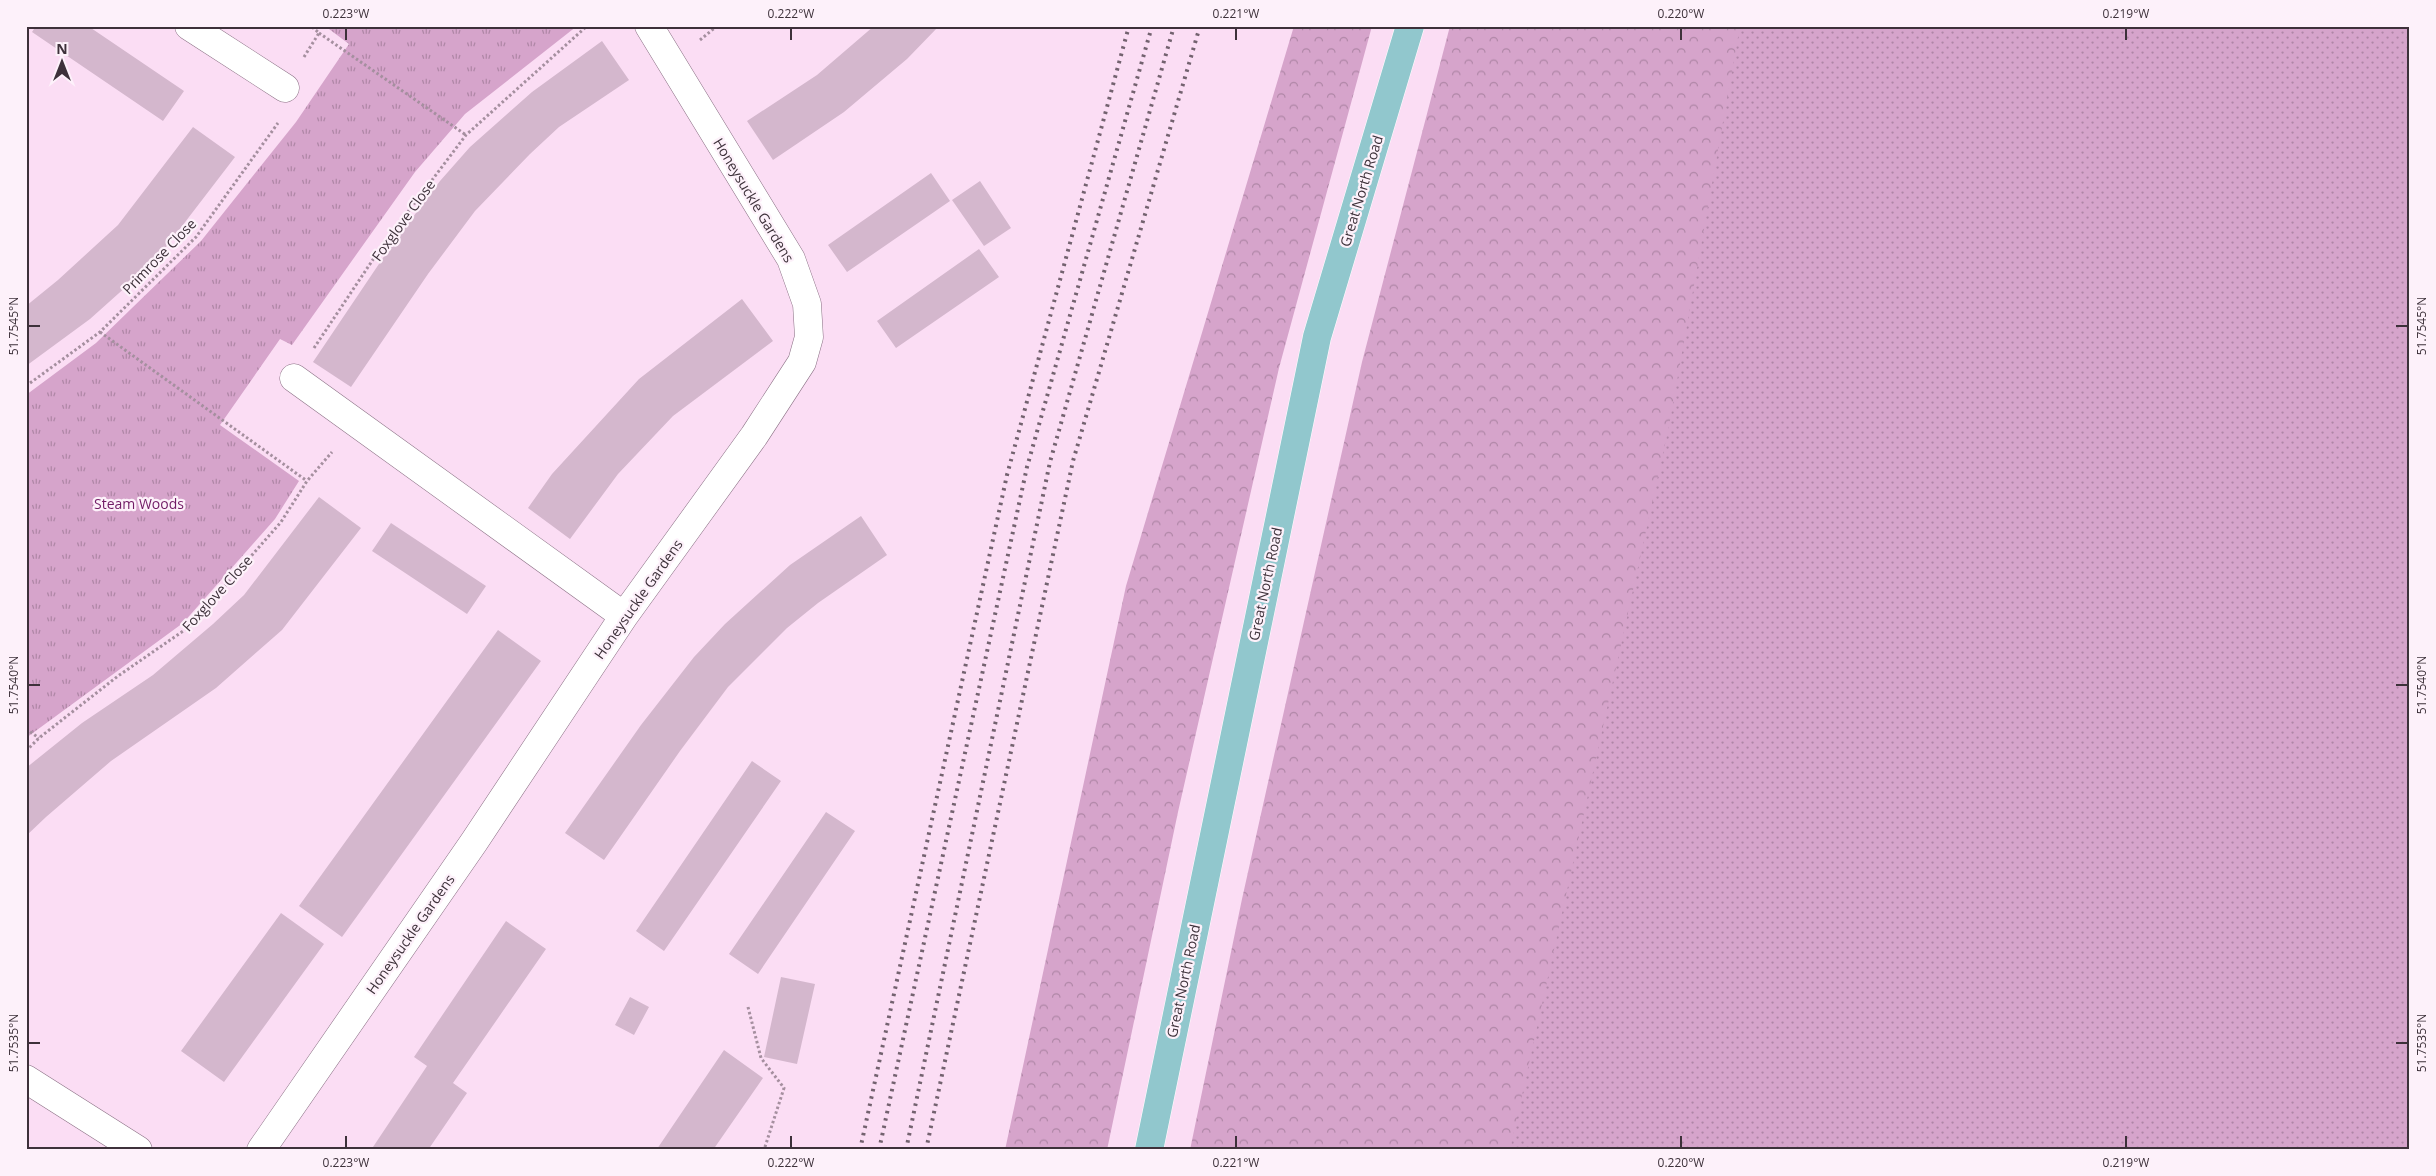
<svg xmlns="http://www.w3.org/2000/svg" width="2436" height="1176" viewBox="0 0 2436 1176" font-family="'Open Sans',sans-serif">
	<defs>
		<pattern id="grass-dots" width="8" height="8" patternUnits="userSpaceOnUse" patternTransform="scale(1.25)"><rect width="8" height="8" fill="#d6a4cb"/><path d="M2 2h.1M6 6h.1" fill="none" stroke="#af86a6" stroke-width="1.8" stroke-linecap="round"/></pattern>
		<pattern id="forest-crowns" width="20" height="18" patternUnits="userSpaceOnUse" patternTransform="scale(1.25)"><rect width="20" height="18" fill="#d6a4cb"/><path d="M2 6a3 3 0 1 1 6 0M12 15a3 3 0 1 1 6 0" fill="none" stroke="#af86a6"/></pattern>
		<pattern id="park-tufts" width="24" height="20" patternUnits="userSpaceOnUse" patternTransform="scale(1.25)"><rect width="24" height="20" fill="#d6a4cb"/><path d="M3 7l-1-3M5 7V3M7 7l1-3M15 17l-1-3M17 17v-4M19 17l1-3" fill="none" stroke="#af86a6"/></pattern>
	</defs>
	<rect width="100%" height="100%" fill="#fbddf4"/>
	<path fill="url(#grass-dots)" d="M1736 26H2410V1150H1504Z"/>
	<path fill="url(#forest-crowns)" d="M1294 26H1372L1279 368 1178 812 1107 1150H1005L1126 586Z
		M1450 26H1740L1669 426 1510 1150H1190L1242 899 1362 362Z"/>
	<path fill="url(#park-tufts)" d="M325 26H577L465 114 415 172 292 345 280 339 220 425 299 481 275 519 183 623 26 738V395L96 343 201 241 296 122 349 44Z"/>
	<path fill="#d4b7cd" d="M36 26H88L184 91 163 121 32 32Z
		M874 26H939L907 59 844 112 773 160 747 121 817 75Z
		M602 41 629 80 559 127 530 154 475 211 428 274 351 387 313 362 389 249 440 181 470 147 532 92Z
		M193 127 235 157 156 260 90 319 26 366V306L58 280 118 225Z
		M931 173 950 201 847 272 828 245Z
		M980 181 1011 228 984 246 952 200Z
		M979 249 999 277 896 348 877 321Z
		M742 299 773 341 673 416 618 474 570 539 528 508 552 474 639 379Z
		M319 497 361 528 282 630 216 688 111 761 46 817 26 836V768L82 723 153 675 213 624 244 595Z
		M861 516 887 555 818 603 787 628 728 687 680 751 604 860 565 833 641 725 694 657 725 624 790 565Z
		M391 523 486 586 467 614 372 551Z
		M498 630 541 661 342 937 299 906Z
		M752 761 781 781 664 951 636 931Z
		M826 812 855 831 758 974 729 954Z
		M281 913 324 944 224 1082 181 1051Z
		M506 921 546 949 453 1083 467 1093 428 1150H371L427 1066 414 1057Z
		M781 977 815 984 797 1064 764 1057Z
		M630 997 649 1007 634 1035 615 1025Z
		M724 1050 763 1078 713 1150H658L657 1149Z"/>
	<g fill="none" stroke-linecap="round" stroke-linejoin="round">
		<defs>
			<path id="street" d="M189 26 285 88
				M294 378 624 616
				M261 1150 474 842 624 616 754 436 802 362 809 337 807 304 791 259 649 26"/>
			<path id="secondary" d="M26 1079 138 1150"/>
			<path id="primary" d="M1149 1150 1317 337 1410 26"/>
		</defs>
		<use href="#street" stroke="#8a7084" stroke-width="29"/>
		<use href="#secondary" stroke="#8a7084" stroke-width="29"/>
		<use href="#primary" stroke="#fff" stroke-width="29"/>
		<path stroke="#a58f9f" stroke-width="3" stroke-dasharray="2.5 2.5" stroke-linecap="butt" d="M319 33 466 135
			M700 40 717 26
			M304 57 319 33 311 26
			M100 332 307 481
			M314 348 380 249 466 135 587 26
			M26 386 100 332 196 237 278 123
			M26 729 39 738
			M26 751 39 738 118 676 189 627 281 522 307 481 332 452
			M748 1007 761 1058 784 1088 764 1150"/>
		<use href="#street" stroke="#fff" stroke-width="28"/>
		<use href="#secondary" stroke="#fff" stroke-width="28"/>
		<use href="#primary" stroke="#91c7cd" stroke-width="28"/>
		<path stroke="#73626f" stroke-width="4" stroke-dasharray="2.5 5" stroke-linecap="butt" d="M860 1150 1007 475 1129 26
			M879 1150 1027 467 1152 26
			M906 1150 1050 462 1174 26
			M926 1150 1073 461 1200 26"/>
	</g>
	<path fill="none" stroke="#3d313a" stroke-width="2" d="M346 28V40M791 28V40M1236 28V40M1681 28V40M2126 28V40M28 326H40M2396 326H2408M28 685H40M2396 685H2408M28 1043H40M2396 1043H2408M346 1136V1148M791 1136V1148M1236 1136V1148M1681 1136V1148M2126 1136V1148"/>
	<g text-anchor="middle" dominant-baseline="central" stroke-width="4.5" stroke-linejoin="round" paint-order="stroke">
		<g font-size="14" fill="#3d313a" stroke="#fdf1fa">
			<text transform="translate(1361 191) rotate(-73)">Great North Road</text>
			<text transform="translate(754 200) rotate(59)">Honeysuckle Gardens</text>
			<text transform="translate(403 220) rotate(-54)">Foxglove Close</text>
			<text transform="translate(159 256) rotate(-46)">Primrose Close</text>
			<text transform="translate(1265 584) rotate(-78)">Great North Road</text>
			<text transform="translate(217 593) rotate(-48)">Foxglove Close</text>
			<text transform="translate(638 599) rotate(-55)">Honeysuckle Gardens</text>
			<text transform="translate(410 934) rotate(-55)">Honeysuckle Gardens</text>
			<text transform="translate(1183 981) rotate(-78)">Great North Road</text>
		</g>
		<g font-size="14" fill="#711b65" stroke="#fdf1fa">
			<text x="139" y="503">Steam Woods</text>
		</g>
	</g>
	<rect width="2436" height="1176" fill="none" stroke="#fdf1fa" stroke-width="55"/>
	<g transform="translate(62 62)" stroke="#fdf1fa" stroke-width="4" paint-order="stroke">
	<path d="M0-4L9 19L0 12L-9 19Z" fill="#3d313a"/>
	<text y="-8" font-size="14" font-weight="bold" text-anchor="middle" fill="#3d313a">N</text>
	</g>
	<rect x="28" y="28" width="2380" height="1120" fill="none" stroke="#3d313a" stroke-width="2"/>
	<g font-size="12" text-anchor="middle" fill="#3d313a">
		<text x="346" y="18">0.223°W</text>
		<text x="791" y="18">0.222°W</text>
		<text x="1236" y="18">0.221°W</text>
		<text x="1681" y="18">0.220°W</text>
		<text x="2126" y="18">0.219°W</text>
		<text transform="translate(14 326) rotate(-90)" y="4">51.7545°N</text>
		<text transform="translate(2422 326) rotate(-90)" y="4">51.7545°N</text>
		<text transform="translate(14 685) rotate(-90)" y="4">51.7540°N</text>
		<text transform="translate(2422 685) rotate(-90)" y="4">51.7540°N</text>
		<text transform="translate(14 1043) rotate(-90)" y="4">51.7535°N</text>
		<text transform="translate(2422 1043) rotate(-90)" y="4">51.7535°N</text>
		<text x="346" y="1167">0.223°W</text>
		<text x="791" y="1167">0.222°W</text>
		<text x="1236" y="1167">0.221°W</text>
		<text x="1681" y="1167">0.220°W</text>
		<text x="2126" y="1167">0.219°W</text>
	</g>
</svg>
